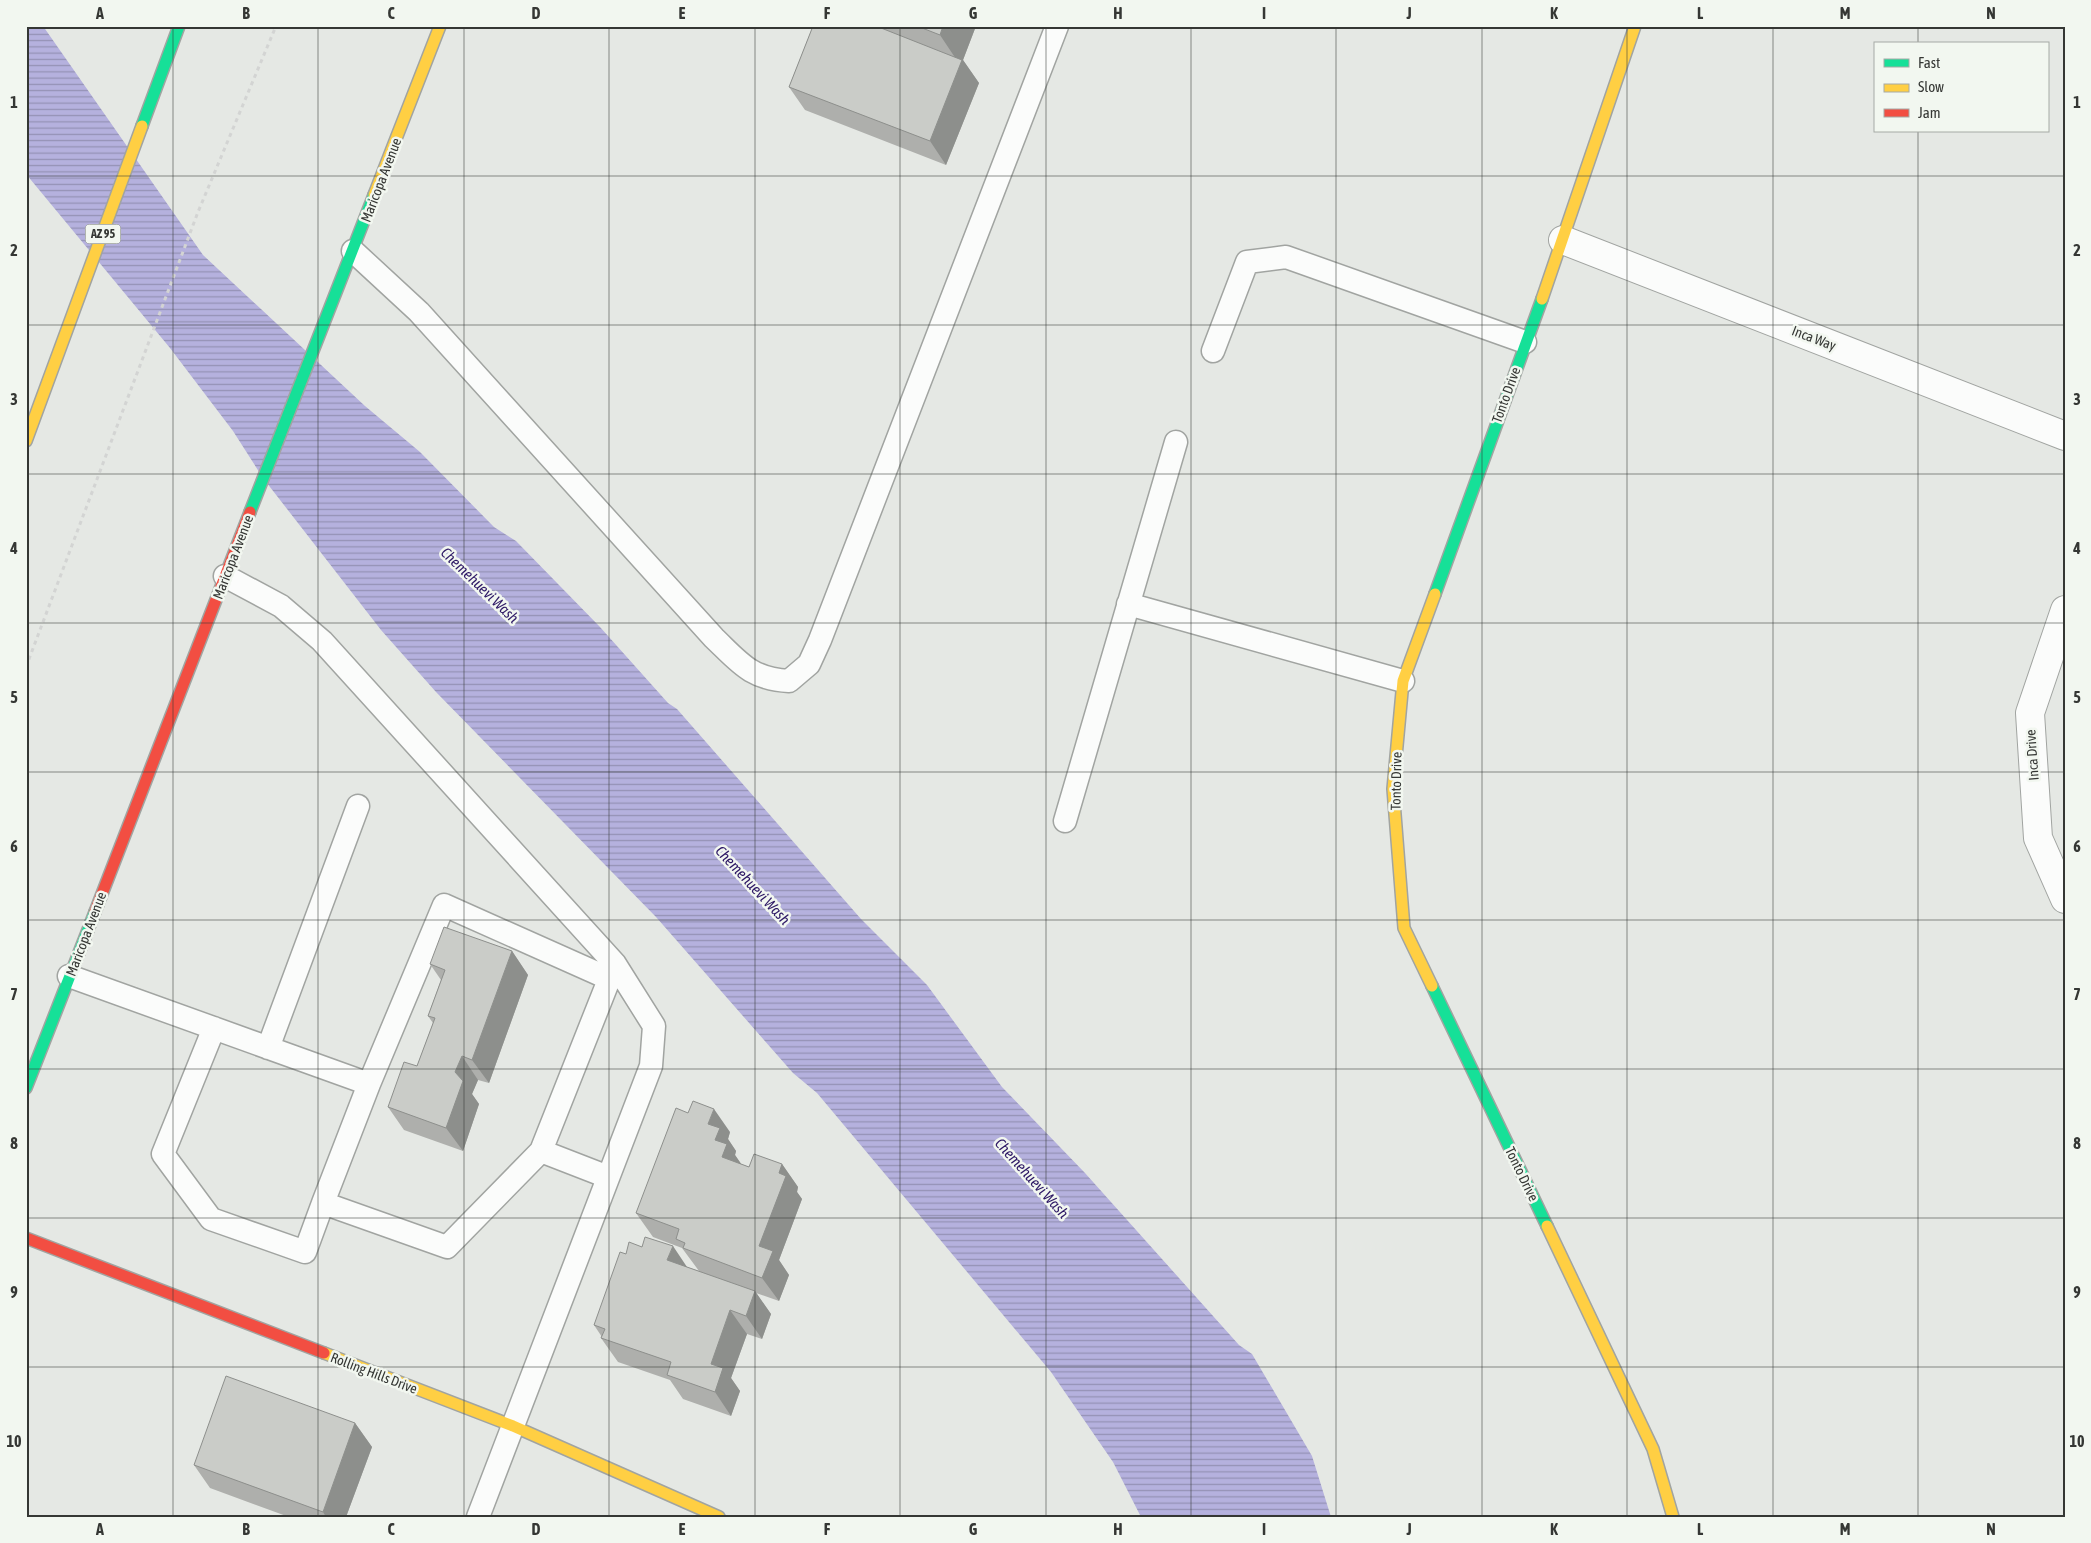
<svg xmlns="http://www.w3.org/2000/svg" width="2091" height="1543" viewBox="0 0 2091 1543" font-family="'Asap Condensed',sans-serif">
	<defs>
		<pattern id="water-rules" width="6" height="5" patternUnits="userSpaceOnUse" patternTransform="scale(1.25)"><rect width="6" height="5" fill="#b5b1de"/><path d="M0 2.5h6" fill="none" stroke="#9491b5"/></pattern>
	</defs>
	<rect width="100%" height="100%" fill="#e5e8e4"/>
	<path fill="url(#water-rules)" d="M26 26H43L203 255 365 406 420 452 494 527 516 541 600 627 668 703 677 709 861 919 927 985 1002 1087 1085 1173 1239 1345 1252 1354 1312 1456 1331 1517H1141L1113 1462 1051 1372 817 1093 793 1073 656 917 436 692 381 630 263 478 233 431 170 348 26 174Z"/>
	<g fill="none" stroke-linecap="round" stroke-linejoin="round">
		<defs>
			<path id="lane" d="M353 251 419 312 714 638C740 663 751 679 789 681L809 664 820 640 1057 26
				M1213 351 1247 262 1286 257 1525 342
				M225 576 281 606 322 641 615 964 654 1026 651 1066 478 1517
				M1128 604 1403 681
				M1065 821 1176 442
				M69 976 369 1084 444 905 610 979
				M214 1028 163 1154 211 1219 305 1252 323 1203
				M268 1048 358 806
				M369 1084 323 1203 447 1247 541 1151 608 1177
				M541 1151 614 967"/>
			<path id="street" d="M1563 240 2065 436
				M2065 610 2030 713 2038 838 2065 899"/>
			<path id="fast" d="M142 126 179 26
				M250 512 374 195
				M1435 594 1542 299
				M1432 986 1547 1226
				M26 1088 95 912"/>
			<path id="slow" d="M374 195 440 26
				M1542 299 1635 26
				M26 441 142 126
				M1432 986 1404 928 1393 789 1403 681 1435 594
				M1547 1226 1653 1449 1673 1517
				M324 1353 513 1426 719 1517"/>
			<path id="jam" d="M95 912 250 512
				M26 1238 324 1353"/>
		</defs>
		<use href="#lane" stroke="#a1a4a1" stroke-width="25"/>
		<use href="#street" stroke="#a1a4a1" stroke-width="30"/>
		<use href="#fast" stroke="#a1a4a1" stroke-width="14"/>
		<use href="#slow" stroke="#a1a4a1" stroke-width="14"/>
		<use href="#jam" stroke="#a1a4a1" stroke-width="14"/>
		<path stroke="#d3d4d3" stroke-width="3" stroke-dasharray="4 4" stroke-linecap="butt" d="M26 667 198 212 276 26"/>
		<use href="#lane" stroke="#fbfcfb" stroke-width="22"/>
		<use href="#street" stroke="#fbfcfb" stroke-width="28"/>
		<use href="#fast" stroke="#16e098" stroke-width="11"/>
		<use href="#slow" stroke="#ffcf43" stroke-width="11"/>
		<use href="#jam" stroke="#f24e42" stroke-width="11"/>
	</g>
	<path fill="#aeafac" d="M813 26H976L963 60 979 83 946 165 805 110 789 87Z
		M512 951 528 975 489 1083 478 1080 472 1094 479 1104 463 1151 404 1130 388 1107 417 1066 433 1023 428 1016 441 980 430 964Z
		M730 1132 728 1139 736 1151 735 1155 741 1164 749 1167 782 1164 798 1187 797 1192 802 1199 779 1260 789 1275 779 1301 756 1293 771 1314 762 1339 747 1334 731 1378 740 1391 731 1416 683 1399 670 1380 618 1362 601 1338 602 1337 594 1325 626 1254 687 1267 699 1271 682 1248 653 1237 636 1213Z
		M355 1423 372 1447 346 1517H289L210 1488 194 1465Z"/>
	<path fill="#8d8f8c" d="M943 26H976L963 60 979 83 946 165 930 141 960 65 940 35Z
		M512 951 528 975 489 1083 472 1060Z
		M462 1056 478 1080 472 1094 479 1104 463 1151 446 1128 455 1072Z
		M714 1109 730 1132 728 1139 736 1151 735 1155 744 1168 722 1157 708 1124Z
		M782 1164 798 1187 797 1192 802 1199 779 1260 789 1275 779 1301 762 1278 759 1246 779 1173Z
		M673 1246 689 1270 667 1260Z
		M755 1291 771 1314 762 1339 746 1316Z
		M730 1310 747 1334 731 1378 740 1391 731 1416 715 1392 711 1364Z
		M355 1423 372 1447 346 1517H326L323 1512Z"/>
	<path fill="#caccc8" stroke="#8d8f8c" d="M813 26H876L962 60 930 141 789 87Z
		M917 26H943L940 35Z
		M444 927 512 951 472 1060 462 1056 455 1072 463 1081 446 1128 388 1107 404 1062 417 1066 435 1018 428 1016 445 970 430 964Z
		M693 1101 714 1109 708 1124 720 1128 715 1140 727 1144 722 1157 749 1167 754 1154 782 1164 779 1173 786 1176 759 1246 773 1251 762 1278 683 1248 685 1243 676 1239 679 1229 636 1213 676 1108 688 1113Z
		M645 1237 673 1246 667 1260 755 1291 746 1316 730 1310 711 1364 723 1368 715 1392 667 1375 671 1362 601 1338 605 1329 594 1325 620 1252 626 1254 629 1242 642 1247Z
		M226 1376 355 1423 323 1512 194 1465Z"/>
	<path fill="none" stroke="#353734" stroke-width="1" stroke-opacity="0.55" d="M173 26V1517M318 26V1517M464 26V1517M609 26V1517M755 26V1517M900 26V1517M1046 26V1517M1191 26V1517M1336 26V1517M1482 26V1517M1627 26V1517M1773 26V1517M1918 26V44M1918 131V1517M26 176H2065M26 325H2065M26 474H2065M26 623H2065M26 772H2065M26 920H2065M26 1069H2065M26 1218H2065M26 1367H2065"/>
	<g text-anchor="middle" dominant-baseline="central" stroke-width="5" stroke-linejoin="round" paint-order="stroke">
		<rect fill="#f2f7f0" stroke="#6e716c" stroke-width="1" x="85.5" y="224.5" width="35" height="19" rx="4"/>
		<g font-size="12" font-weight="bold" fill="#353734">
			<text x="103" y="234">AZ 95</text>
		</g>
		<g font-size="14" fill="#353734" stroke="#f2f7f0">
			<text transform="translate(381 180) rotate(-69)">Maricopa Avenue</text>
			<text transform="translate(1814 338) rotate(21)">Inca Way</text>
			<text transform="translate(1506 395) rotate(-70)">Tonto Drive</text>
			<text transform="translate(233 557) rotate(-69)">Maricopa Avenue</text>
			<text transform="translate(2032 755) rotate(-94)">Inca Drive</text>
			<text transform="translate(1396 781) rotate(-89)">Tonto Drive</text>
			<text transform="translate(86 934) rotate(-69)">Maricopa Avenue</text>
			<text transform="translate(1522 1174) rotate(64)">Tonto Drive</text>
			<text transform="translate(374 1373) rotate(21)">Rolling Hills Drive</text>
		</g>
		<g font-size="15" font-style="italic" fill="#2d1865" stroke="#f2f7f0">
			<text transform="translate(480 585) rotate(44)">Chemehuevi Wash</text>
			<text transform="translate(753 885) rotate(47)">Chemehuevi Wash</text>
			<text transform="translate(1032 1178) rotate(48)">Chemehuevi Wash</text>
		</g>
	</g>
	<rect width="2091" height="1543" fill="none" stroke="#f2f7f0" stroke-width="55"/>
	<rect x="1874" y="42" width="175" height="90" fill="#f2f7f0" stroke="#a6aaa5"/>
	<rect x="1884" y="59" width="25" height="8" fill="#16e098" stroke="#a6aaa5"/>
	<text x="1918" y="68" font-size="15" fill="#353734">Fast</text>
	<rect x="1884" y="84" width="25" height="8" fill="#ffcf43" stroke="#a6aaa5"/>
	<text x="1918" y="92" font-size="15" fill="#353734">Slow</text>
	<rect x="1884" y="109" width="25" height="8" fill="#f24e42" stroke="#a6aaa5"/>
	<text x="1918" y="118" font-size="15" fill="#353734">Jam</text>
	<rect x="28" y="28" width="2036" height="1488" fill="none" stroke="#353734" stroke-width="2"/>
	<g font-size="16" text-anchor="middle" font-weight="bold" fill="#353734">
		<text x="100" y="19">A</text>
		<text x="246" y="19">B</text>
		<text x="391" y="19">C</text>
		<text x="536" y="19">D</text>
		<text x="682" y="19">E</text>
		<text x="827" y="19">F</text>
		<text x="973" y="19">G</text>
		<text x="1118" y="19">H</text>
		<text x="1264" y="19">I</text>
		<text x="1409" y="19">J</text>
		<text x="1554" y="19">K</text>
		<text x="1700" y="19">L</text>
		<text x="1845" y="19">M</text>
		<text x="1991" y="19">N</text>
		<text x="14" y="108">1</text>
		<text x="2077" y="108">1</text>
		<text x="14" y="256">2</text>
		<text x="2077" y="256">2</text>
		<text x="14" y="405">3</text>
		<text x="2077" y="405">3</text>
		<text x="14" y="554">4</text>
		<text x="2077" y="554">4</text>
		<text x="14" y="703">5</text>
		<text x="2077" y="703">5</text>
		<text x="14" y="852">6</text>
		<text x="2077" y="852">6</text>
		<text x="14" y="1000">7</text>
		<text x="2077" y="1000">7</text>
		<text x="14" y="1149">8</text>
		<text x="2077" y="1149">8</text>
		<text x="14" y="1298">9</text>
		<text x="2077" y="1298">9</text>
		<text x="14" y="1447">10</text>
		<text x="2077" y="1447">10</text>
		<text x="100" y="1535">A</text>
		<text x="246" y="1535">B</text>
		<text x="391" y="1535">C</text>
		<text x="536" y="1535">D</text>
		<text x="682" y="1535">E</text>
		<text x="827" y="1535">F</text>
		<text x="973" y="1535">G</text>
		<text x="1118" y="1535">H</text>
		<text x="1264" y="1535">I</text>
		<text x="1409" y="1535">J</text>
		<text x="1554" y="1535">K</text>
		<text x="1700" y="1535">L</text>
		<text x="1845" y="1535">M</text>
		<text x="1991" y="1535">N</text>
	</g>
</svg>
